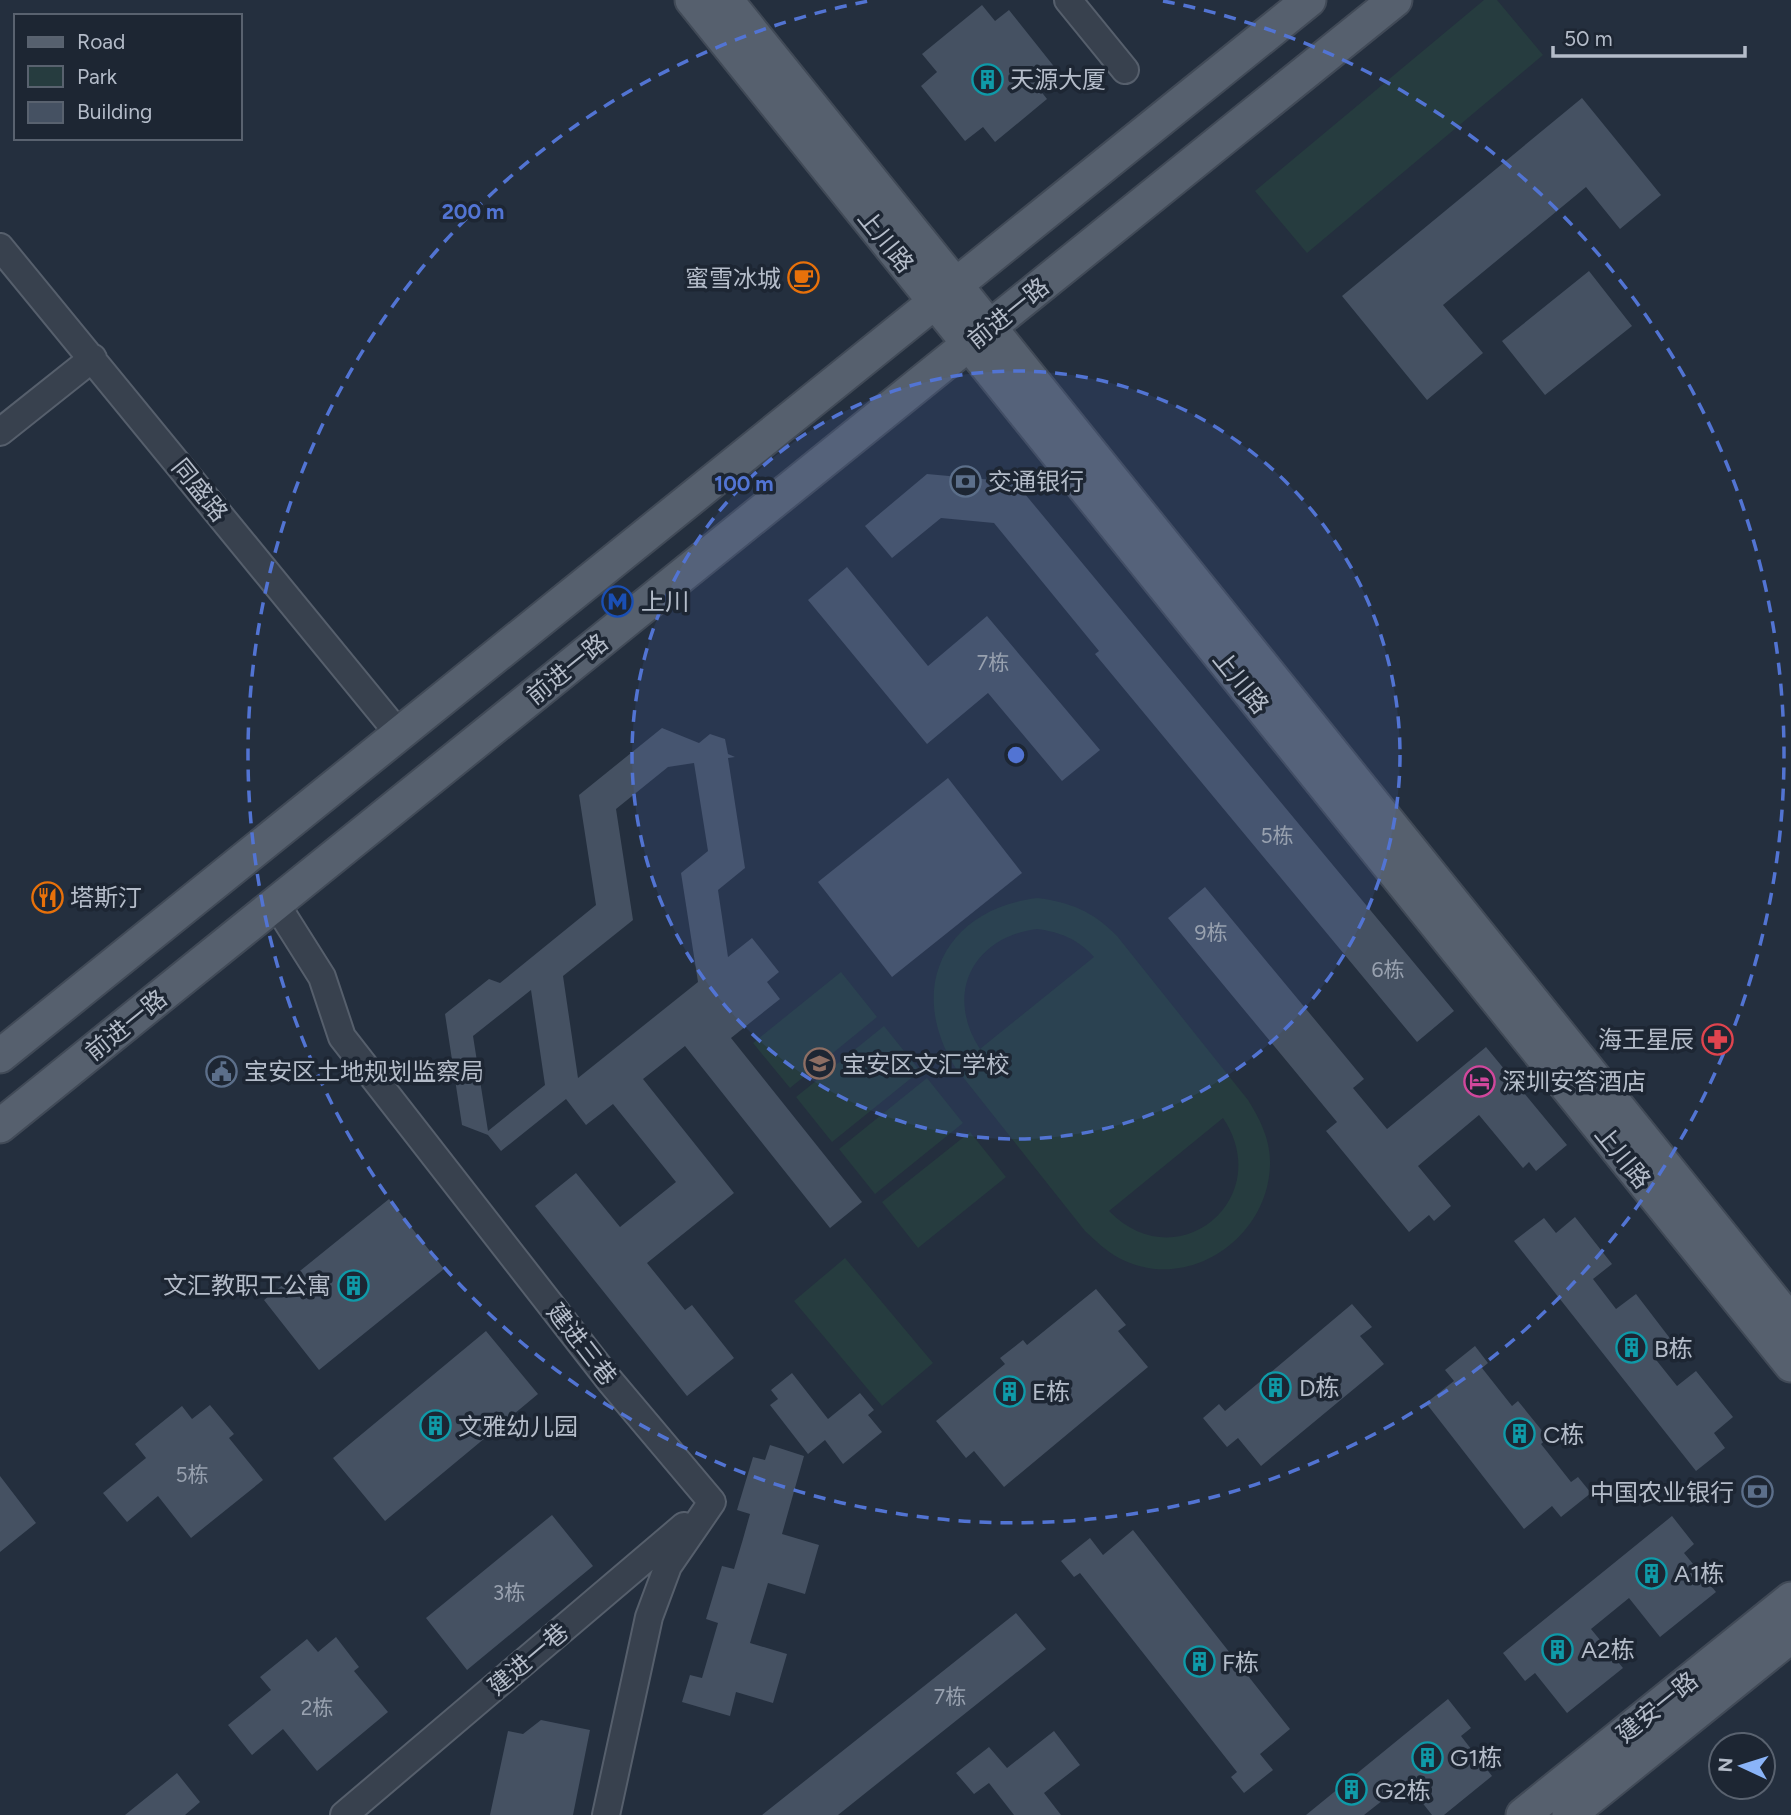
<svg xmlns="http://www.w3.org/2000/svg" width="1791" height="1815" viewBox="0 0 1791 1815" font-family="Figtree,'Noto Sans SC',sans-serif">
	<rect width="100%" height="100%" fill="#242f3e"/>
	<path fill="#263c3f" fill-rule="evenodd" d="M1484 0H1497L1543 55 1307 253 1255 191Z
		M1037 898C1070 902 1094 912 1117 936L1248 1100C1260 1119 1271 1141 1270 1165 1268 1239 1187 1294 1119 1258 1106 1251 1096 1241 1085 1231L955 1067C906 988 945 909 1037 898ZM1037 929C1060 932 1078 939 1094 957L980 1049C944 994 973 937 1037 929ZM1223 1118C1277 1199 1177 1281 1109 1211Z
		M841 972 877 1017 790 1088 753 1043Z
		M884 1026 920 1071 832 1142 796 1097Z
		M927 1078 963 1123 875 1194 839 1149Z
		M970 1132 1006 1177 918 1248 882 1202Z
		M845 1258 933 1363 882 1406 794 1301Z"/>
	<path fill="#455162" fill-rule="evenodd" d="M982 5 995 21 1009 10 1056 69 1036 85 1047 99 995 142 983 127 965 141 921 86 937 72 922 54Z
		M1582 98 1661 195 1620 229 1586 187 1443 305 1483 353 1427 400 1342 296Z
		M1589 271 1632 326 1545 395 1502 341Z
		M927 474 1015 482 1454 1011 1417 1042 1095 654 1099 651 994 523 941 518 892 558 865 526Z
		M847 567 928 666 987 616 1100 750 1062 781 988 693 927 744 808 600Z
		M662 728 699 743 710 734 725 739 728 754 735 757 728 758 745 868 718 890 728 957 752 938 779 972 767 982 780 999 731 1038 862 1202 830 1228 685 1046 643 1079 734 1193 647 1263 685 1310 692 1305 734 1358 687 1396 535 1206 576 1173 620 1227 676 1182 613 1104 586 1125 566 1099 501 1151 488 1135 462 1125 445 1014 489 979 500 983 596 905 579 795ZM694 763 708 851 681 873 698 982 578 1078 563 976 633 920 616 809 668 767ZM531 990 545 1085 488 1131 473 1036Z
		M948 778 1022 873 892 977 818 882Z
		M1205 887 1364 1079 1353 1088 1387 1129 1486 1047 1567 1145 1536 1171 1529 1162 1523 1168 1479 1115 1418 1166 1451 1206 1434 1221 1429 1215 1409 1232 1326 1131 1337 1122 1168 918Z
		M389 1199 444 1269 319 1370 264 1300Z
		M1575 1217 1612 1264 1593 1279 1616 1309 1636 1294 1672 1341 1653 1356 1677 1386 1696 1371 1733 1417 1714 1433 1725 1448 1696 1471 1514 1241 1544 1218 1556 1233Z
		M1096 1289 1126 1325 1118 1331 1148 1367 1004 1487 974 1451 966 1458 936 1421 1005 1364 1000 1358 1023 1340 1027 1345Z
		M1352 1304 1372 1327 1360 1336 1384 1364 1261 1466 1238 1438 1227 1447 1203 1418 1219 1404 1225 1411Z
		M486 1331 538 1394 385 1521 333 1458Z
		M1475 1346 1488 1363 1482 1368 1512 1406 1518 1401 1548 1438 1541 1444 1571 1482 1578 1477 1591 1493 1561 1517 1552 1506 1524 1529 1426 1403 1454 1381 1445 1370Z
		M792 1373 828 1419 860 1393 874 1410 868 1415 882 1432 843 1464 825 1440 808 1454 770 1405 778 1399 771 1390Z
		M210 1405 234 1434 229 1438 263 1480 191 1538 158 1496 127 1522 103 1493 146 1458 135 1444 182 1406 192 1419Z
		M770 1445 804 1456 782 1534 819 1545 805 1594 768 1583 750 1643 787 1654 773 1703 736 1692 730 1716 682 1702 690 1675 702 1678 718 1623 706 1619 722 1566 734 1569 743 1539 750 1514 737 1510 753 1457 765 1460Z
		M0 1476 36 1523 0 1552Z
		M552 1515 593 1566 467 1670 426 1618Z
		M1672 1516 1694 1544 1684 1553 1716 1592 1660 1637 1629 1598 1591 1629 1623 1668 1567 1713 1535 1673 1525 1681 1503 1653Z
		M1133 1530 1290 1729 1260 1754 1273 1770 1244 1793 1231 1777 1237 1772 1080 1573 1074 1577 1061 1561 1090 1538 1103 1555Z
		M1016 1613 1046 1649 868 1791 838 1815H762Z
		M336 1637 359 1667 354 1671 388 1712 317 1771 283 1729 252 1755 228 1725 271 1690 260 1677 307 1639 318 1652Z
		M1448 1699 1471 1728 1461 1736 1492 1776 1444 1815H1432L1406 1782 1364 1815H1306Z
		M541 1720 590 1730 573 1815H490L508 1731 523 1734Z
		M1054 1731 1080 1765 1044 1793 1061 1815H1014L989 1783 974 1794 956 1773 989 1747 1007 1768Z
		M177 1773 200 1802 185 1815H125Z"/>
	<g fill="none" stroke-linecap="round" stroke-linejoin="round">
		<defs>
			<path id="minor" d="M1068 0 1125 70
				M0 247 399 734
				M0 432 93 358
				M276 904 322 977 342 1037 610 1381 712 1502 668 1566 649 1617 606 1815
				M344 1815 684 1526"/>
			<path id="major" d="M692 0 1791 1365
				M726 0 1791 1322
				M0 1056 1309 0
				M0 1126 1395 0
				M1523 1815 1791 1599
				M1569 1815 1791 1636"/>
		</defs>
		<use href="#minor" stroke="#565f6c" stroke-width="30"/>
		<use href="#major" stroke="#414a57" stroke-width="37"/>
		<use href="#minor" stroke="#38414e" stroke-width="26"/>
		<use href="#major" stroke="#56606e" stroke-width="33"/>
	</g>
	<circle cx="1016" cy="755" r="384" fill="#5274d3" fill-opacity=".12"/>
	<g fill="none" stroke="#5274d3" stroke-width="3.5" stroke-dasharray="12 9">
		<circle cx="1016" cy="755" r="384"/>
		<path d="M1163 1A768 768 0 1 1 869 1"/>
	</g>
	<defs>
		<symbol id="building-ring" viewBox="-11 -11 22 22"><circle r="9.5" fill="#1d2633" stroke="#0f9aa8" stroke-width="1.5"/><path d="M-4-6H4V6H1V3H-1V6H-4ZM-2.5-4.3h1.7v1.8h-1.7ZM.8-4.3h1.7v1.8H.8ZM-2.5-1h1.7V.8h-1.7ZM.8-1h1.7V.8H.8Z" fill="#0f9aa8"/></symbol>
		<symbol id="cafe-ring" viewBox="-11 -11 22 22"><circle r="9.5" fill="#1d2633" stroke="#e8710a" stroke-width="1.5"/><path d="M-5.5-4.5H6V0H3Q3 3.5 0 3.5H-2.5Q-5.5 3.5-5.5 0ZM3-3.2v2h1.7v-2ZM-6 4.5H4V6H-6Z" fill="#e8710a"/></symbol>
		<symbol id="bank-ring" viewBox="-11 -11 22 22"><circle r="9.5" fill="#1d2633" stroke="#5c6f8a" stroke-width="1.5"/><path d="M-6-4H6V4H-6ZM0-2.3a2.3 2.3 0 1 0 0 4.6a2.3 2.3 0 1 0 0-4.6Z" fill="#5c6f8a"/></symbol>
		<symbol id="metro-ring" viewBox="-11 -11 22 22"><circle r="9.5" fill="#1d2633" stroke="#1a4fb4" stroke-width="1.5"/><path d="M-5.5 5V-5H-3L0 0L3-5H5.5V5H3V-.5L0 4L-3-.5V5Z" fill="#1a4fb4"/></symbol>
		<symbol id="restaurant-ring" viewBox="-11 -11 22 22"><circle r="9.5" fill="#1d2633" stroke="#e8710a" stroke-width="1.5"/><path d="M-5-6h1v4h1v-4h1v4h1v-4h1v5L-1.5 .5V6h-2V.5L-5-1ZM5-6V6H3V1.5H1.5Q1.5-4 5-6Z" fill="#e8710a"/></symbol>
		<symbol id="pharmacy-ring" viewBox="-11 -11 22 22"><circle r="9.5" fill="#1d2633" stroke="#e0444e" stroke-width="1.5"/><path d="M-2-6h4v4h4v4h-4v4h-4v-4h-4v-4h4Z" fill="#e0444e"/></symbol>
		<symbol id="school-ring" viewBox="-11 -11 22 22"><circle r="9.5" fill="#1d2633" stroke="#8d6e63" stroke-width="1.5"/><path d="M0-5L7-2L0 1L-7-2ZM-4 1L0 2.5L4 1V4Q0 6-4 4Z" fill="#8d6e63"/></symbol>
		<symbol id="civic-ring" viewBox="-11 -11 22 22"><circle r="9.5" fill="#1d2633" stroke="#5c6f8a" stroke-width="1.5"/><path d="M-.6-6.5H3V-4.5H.6V-3L4-1V1h2V6H-6V1h2V-1L-.6-3ZM-1.2 2.5V6h2.4V2.5Z" fill="#5c6f8a"/></symbol>
		<symbol id="hotel-ring" viewBox="-11 -11 22 22"><circle r="9.5" fill="#1d2633" stroke="#d1479c" stroke-width="1.5"/><path d="M-6-4.5h1.5V1H6V5H4.5V3h-9V5H-6ZM-4 0a1.8 1.8 0 1 1 3.6 0ZM.5 0V-2.5h3Q6-2.5 6 0Z" fill="#d1479c"/></symbol>
	</defs>
	<g fill-rule="evenodd">
		<use href="#building-ring" x="970" y="62" width="35" height="35"/>
		<use href="#cafe-ring" x="786" y="260" width="35" height="35"/>
		<use href="#bank-ring" x="948" y="464" width="35" height="35"/>
		<use href="#metro-ring" x="600" y="584" width="35" height="35"/>
		<use href="#restaurant-ring" x="30" y="880" width="35" height="35"/>
		<use href="#pharmacy-ring" x="1700" y="1022" width="35" height="35"/>
		<use href="#school-ring" x="802" y="1046" width="35" height="35"/>
		<use href="#civic-ring" x="204" y="1054" width="35" height="35"/>
		<use href="#hotel-ring" x="1462" y="1064" width="35" height="35"/>
		<use href="#building-ring" x="336" y="1268" width="35" height="35"/>
		<use href="#building-ring" x="1614" y="1330" width="35" height="35"/>
		<use href="#building-ring" x="1258" y="1370" width="35" height="35"/>
		<use href="#building-ring" x="992" y="1374" width="35" height="35"/>
		<use href="#building-ring" x="418" y="1408" width="35" height="35"/>
		<use href="#building-ring" x="1502" y="1416" width="35" height="35"/>
		<use href="#bank-ring" x="1740" y="1474" width="35" height="35"/>
		<use href="#building-ring" x="1634" y="1556" width="35" height="35"/>
		<use href="#building-ring" x="1540" y="1632" width="35" height="35"/>
		<use href="#building-ring" x="1182" y="1644" width="35" height="35"/>
		<use href="#building-ring" x="1410" y="1740" width="35" height="35"/>
		<use href="#building-ring" x="1334" y="1772" width="35" height="35"/>
	</g>
	<g text-anchor="middle" dominant-baseline="central" stroke-width="7" stroke-linejoin="round" paint-order="stroke">
		<g font-size="21" fill="#98a1af">
			<text x="993" y="662">7栋</text>
			<text x="1277" y="835">5栋</text>
			<text x="1211" y="932">9栋</text>
			<text x="1388" y="969">6栋</text>
			<text x="192" y="1474">5栋</text>
			<text x="509" y="1592">3栋</text>
			<text x="950" y="1696">7栋</text>
			<text x="317" y="1707">2栋</text>
		</g>
		<g font-size="24" fill="#b4bcc9" stroke="#1d2633" text-anchor="start">
			<text x="1010" y="79">天源大厦</text>
			<text x="781" y="278" text-anchor="end">蜜雪冰城</text>
			<text x="988" y="481">交通银行</text>
			<text x="641" y="601">上川</text>
			<text x="70" y="897">塔斯汀</text>
			<text x="1694" y="1039" text-anchor="end">海王星辰</text>
			<text x="842" y="1064">宝安区文汇学校</text>
			<text x="244" y="1071">宝安区土地规划监察局</text>
			<text x="1502" y="1081">深圳安答酒店</text>
			<text x="331" y="1285" text-anchor="end">文汇教职工公寓</text>
			<text x="1654" y="1348">B栋</text>
			<text x="1299" y="1387">D栋</text>
			<text x="1032" y="1391">E栋</text>
			<text x="458" y="1426">文雅幼儿园</text>
			<text x="1543" y="1434">C栋</text>
			<text x="1734" y="1492" text-anchor="end">中国农业银行</text>
			<text x="1674" y="1573">A1栋</text>
			<text x="1581" y="1649">A2栋</text>
			<text x="1222" y="1662">F栋</text>
			<text x="1450" y="1757">G1栋</text>
			<text x="1375" y="1790">G2栋</text>
		</g>
		<g font-size="24" fill="#b4bcc9" stroke="#1d2633">
			<text transform="translate(886 241) rotate(51)">上川路</text>
			<text transform="translate(1008 313) rotate(-39)">前进一路</text>
			<text transform="translate(200 490) rotate(51)">同盛路</text>
			<text transform="translate(567 669) rotate(-39)">前进一路</text>
			<text transform="translate(1241 682) rotate(51)">上川路</text>
			<text transform="translate(126 1025) rotate(-39)">前进一路</text>
			<text transform="translate(1623 1157) rotate(51)">上川路</text>
			<text transform="translate(582 1344) rotate(52)">建进三巷</text>
			<text transform="translate(528 1659) rotate(-40)">建进一巷</text>
			<text transform="translate(1657 1707) rotate(-39)">建安一路</text>
		</g>
	</g>
	<circle cx="1016" cy="755" r="10" fill="#5274d3" stroke="#1d2633" stroke-width="3.5"/>
	<g font-size="21" text-anchor="middle" font-weight="bold" fill="#5274d3" stroke="#1d2633" stroke-width="7" stroke-linejoin="round" paint-order="stroke">
		<text x="473" y="219">200 m</text>
		<text x="744" y="491">100 m</text>
	</g>
	<rect x="14" y="14" width="228" height="126" fill="#1d2633" stroke="#59626f" stroke-width="2"/>
	<rect x="28" y="37" width="35" height="10" fill="#56606e" stroke="#59626f" stroke-width="2"/>
	<text x="77" y="49" font-size="21" fill="#b4bcc9">Road</text>
	<rect x="28" y="66" width="35" height="21" fill="#263c3f" stroke="#59626f" stroke-width="2"/>
	<text x="77" y="84" font-size="21" fill="#b4bcc9">Park</text>
	<rect x="28" y="102" width="35" height="21" fill="#455162" stroke="#59626f" stroke-width="2"/>
	<text x="77" y="119" font-size="21" fill="#b4bcc9">Building</text>
	<g transform="translate(1742 1766) rotate(274)"><circle r="33" fill="#1d2633" stroke="#59626f" stroke-width="2"/>
	<path d="M0-5L12 26L0 18L-12 26Z" fill="#8ab4f8"/>
	<text y="-10" font-size="19" font-weight="bold" text-anchor="middle" fill="#b4bcc9">N</text>
	</g>
	<path d="M1553 46v10h192v-10" fill="none" stroke="#b4bcc9" stroke-width="3.5"/>
	<text x="1564" y="46" font-size="21" fill="#b4bcc9" stroke="#1d2633" stroke-width="5" paint-order="stroke">50 m</text>
</svg>
